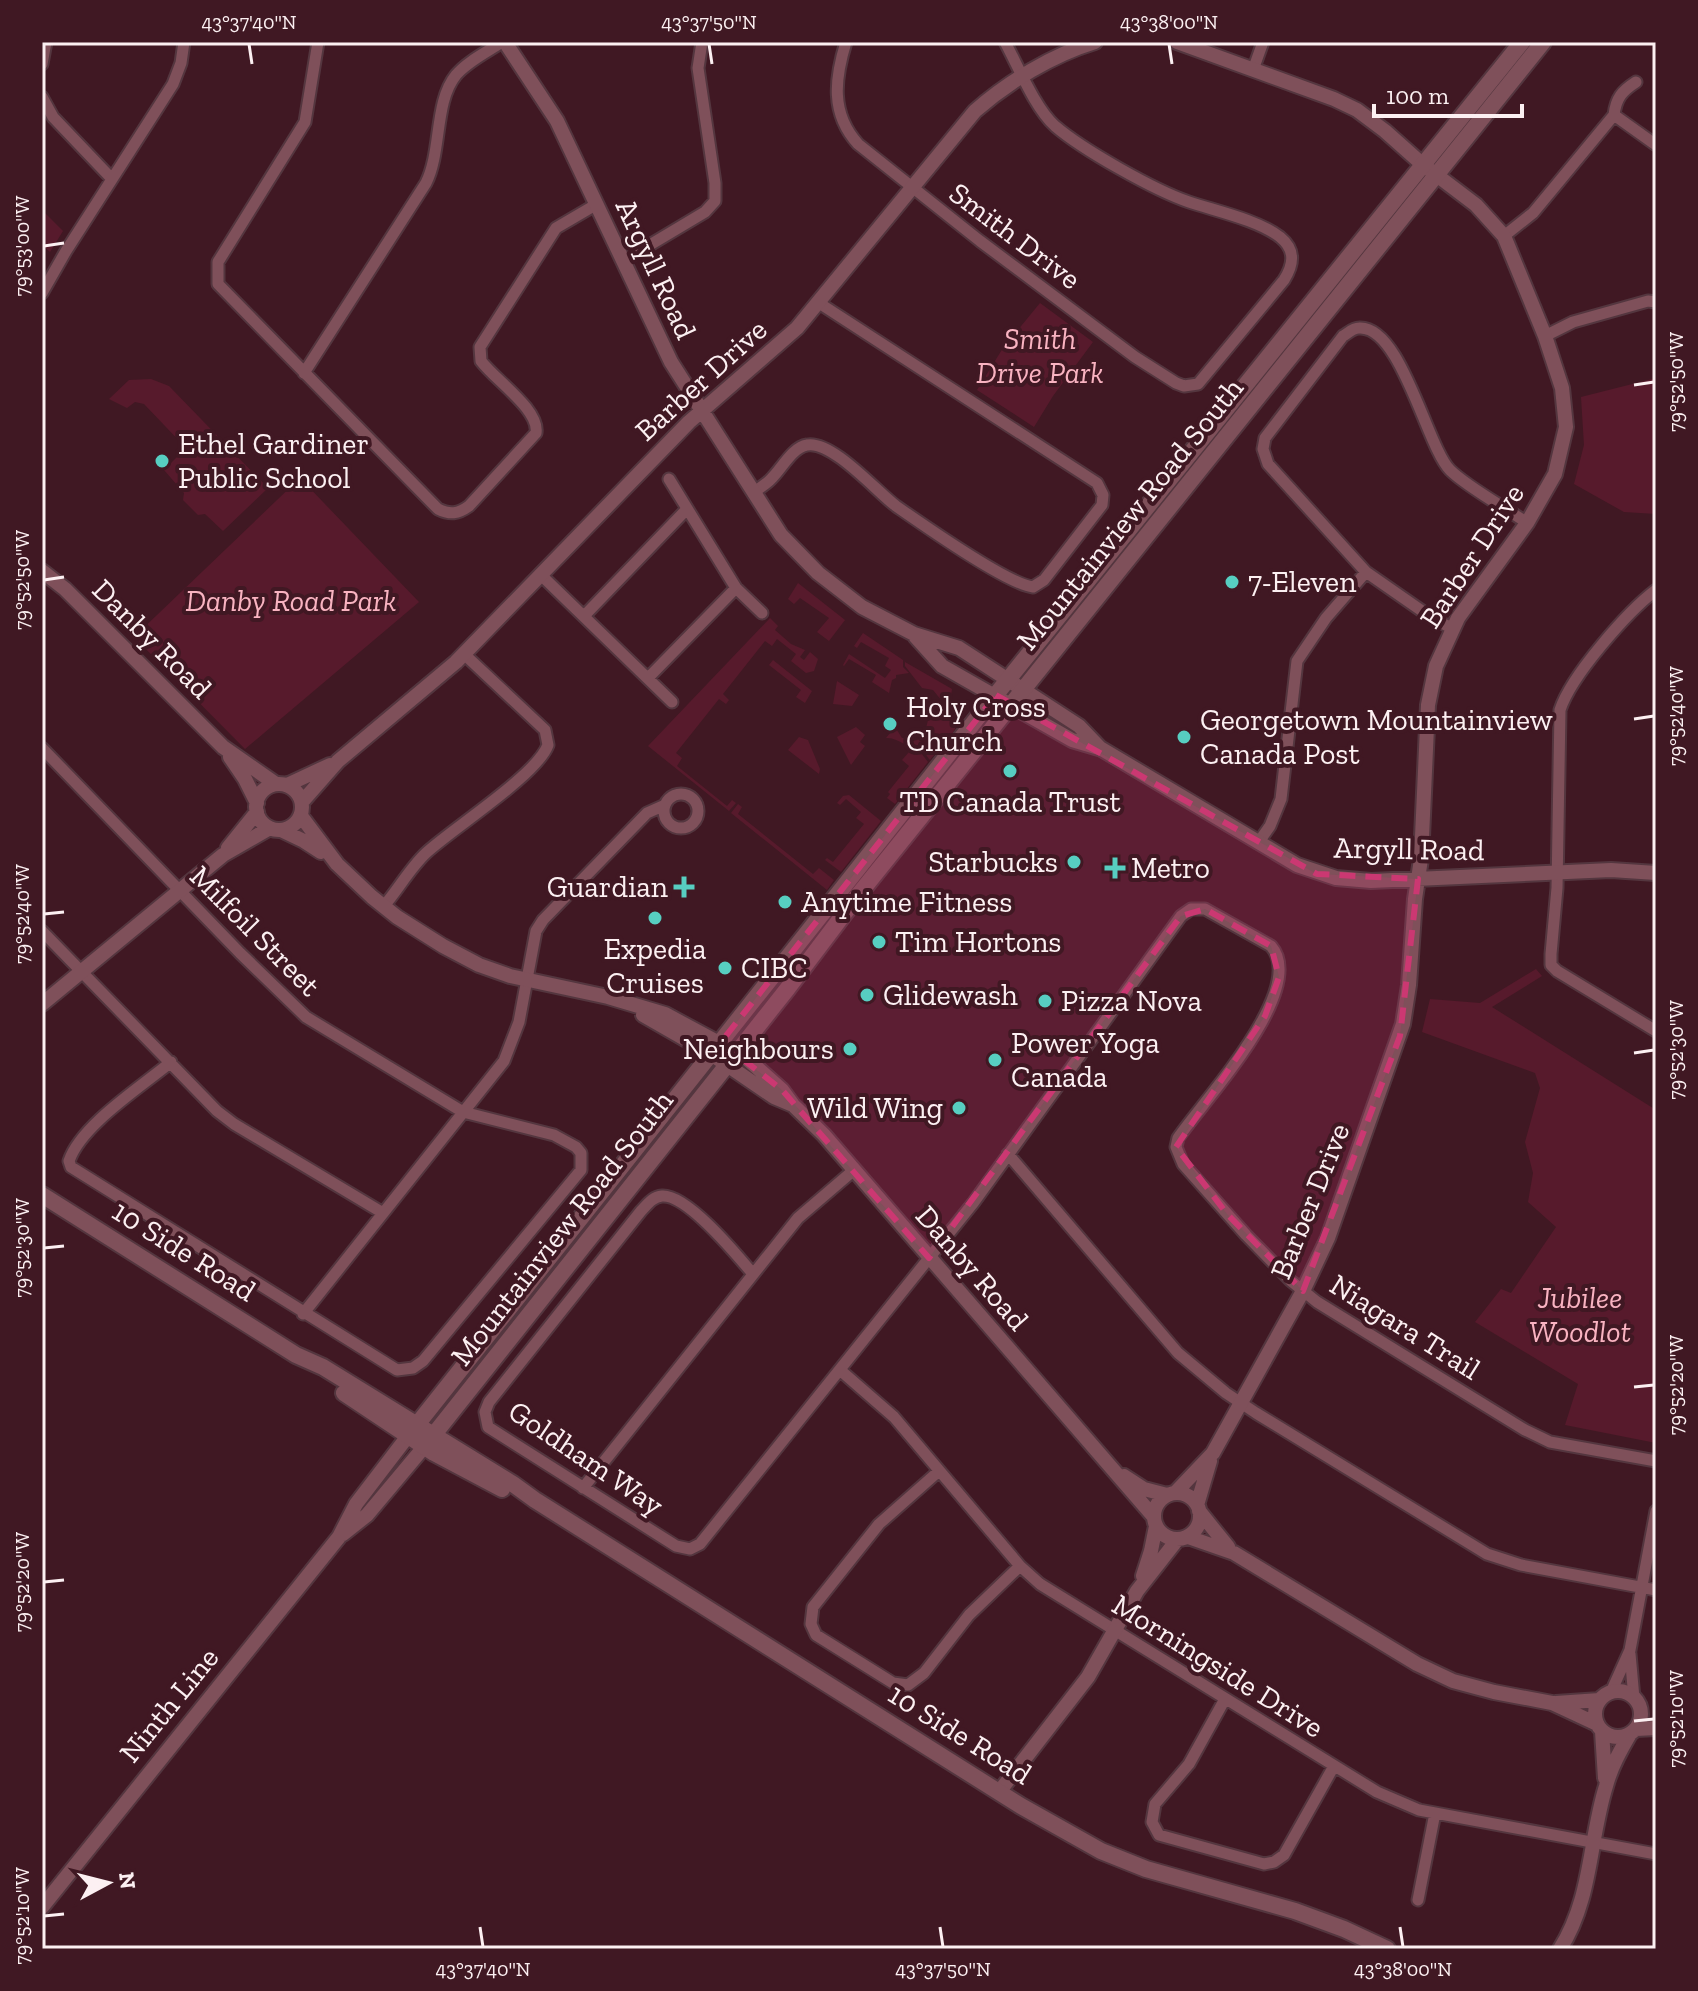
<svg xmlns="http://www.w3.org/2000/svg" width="1698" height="1991" viewBox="0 0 1698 1991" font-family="'Zilla Slab',serif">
	<rect width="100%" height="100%" fill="#401823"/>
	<path fill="#571a2c" d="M42 210 63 231 50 252 42 245Z
		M1040 303 1093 342 1053 396 1034 427 977 390 1003 348Z
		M1656 378V514L1624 512 1574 484 1584 445 1581 397Z
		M151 379 169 386 268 488 223 531 205 514 198 515 183 500 184 493 164 470 186 448 144 404 135 402 127 408 109 399 129 380Z
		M300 478 419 602 245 749 134 637Z
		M798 583 845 620 829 641 817 632 829 618 800 598 794 604 788 599Z
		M770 618 778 626 775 630 791 644 805 650 800 657 804 660 810 652 818 659 814 671 806 673 791 661 796 654 777 639 772 646 765 641 723 694 729 700 726 704 719 699 676 753 682 758 677 766 727 806 732 800 736 803 729 811 648 746Z
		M863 633 903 660V667L909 673 896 675V678L892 680 889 693 872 682 876 675 849 659 844 666 843 665 849 654 885 678 891 670 885 666 889 658 861 642 857 648 854 646Z
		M773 660 812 691 805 703 796 697 801 690 769 665Z
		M905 662 952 689C949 705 956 709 957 721 957 734 937 751 930 760 920 750 925 733 928 720L938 715 942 701 933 690 922 688 905 666Z
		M837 681 859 695 852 706 833 704Z
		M856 727 865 735 860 742 865 746 851 765 837 737Z
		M895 727 902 738H907L908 742 921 739 922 736 921 750C908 750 899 737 886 738Z
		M799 737 808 740 820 769 819 774 788 750Z
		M909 752 921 753 928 762 895 804 887 798 890 794 888 792 909 766 902 760Z
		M849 795 881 821 841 872 825 860 827 858 833 862 864 824 856 818 861 812 846 799 840 805 837 803 843 796Z
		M738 804 742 807 738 814 813 874 819 868 834 880 827 890 731 813Z
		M1536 969 1542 976 1492 1007 1656 1110V1443L1565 1425 1578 1384 1475 1322 1501 1289 1511 1293 1556 1227 1528 1202 1533 1173 1525 1142 1540 1088 1535 1073 1422 1032 1430 999 1480 1003Z"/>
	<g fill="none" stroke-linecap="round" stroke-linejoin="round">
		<defs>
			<path id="minor" d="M318 42 305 122 218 262V284L438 509C450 515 458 514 469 506L536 433C540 410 495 380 481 361L480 347 556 228 597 204
				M846 42C835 78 830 113 858 144L980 241 1135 357 1176 383 1184 386 1198 384 1284 280C1294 264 1296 250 1280 237 1258 220 1216 211 1189 202 1154 190 1083 150 1055 126 1035 108 1018 66 1005 42
				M42 64 46 42
				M1253 70 1263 42
				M42 97 53 117 112 179
				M1614 115 1656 145
				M1614 115C1616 98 1622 91 1636 82
				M1504 236 1533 213 1614 115
				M623 261 705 212 715 201V183L698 68 702 42
				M42 293 66 251 173 84 181 63 184 42
				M1545 336 1573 322 1648 301 1656 302
				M304 373 426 183C442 151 434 102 456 75 468 61 487 52 502 42
				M669 479 736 588 762 613
				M753 493C759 488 767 484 772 478 782 468 793 447 807 445 832 440 877 492 896 506 922 524 1007 584 1033 587L1044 580 1102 505 1103 495 1097 483 819 303
				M540 574 672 702
				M1656 590C1627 612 1571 676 1560 710L1557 888 1551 954V965L1557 971 1656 1031
				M584 616 687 509
				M1452 628 1435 620 1366 572 1268 464 1263 449 1265 438 1343 336C1348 333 1353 328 1359 328 1401 325 1427 447 1450 470 1467 487 1506 508 1527 523
				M648 678 736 588
				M42 748 240 953 306 1017 463 1112 554 1135 576 1147 581 1153V1170L423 1361 413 1368 397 1370 71 1167 69 1161C81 1125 141 1087 171 1062
				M664 811a17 17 0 1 1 34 0a17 17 0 1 1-34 0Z
				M1258 843 1270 826 1281 799 1297 661 1326 618 1366 572
				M383 907C398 890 410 868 426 853 453 828 537 775 548 745L545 730 464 654
				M42 931 217 1111 234 1124 383 1213
				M1008 1154 1178 1353 1226 1393 1256 1413 1487 1554 1521 1565 1656 1590
				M753 1274C737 1255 687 1194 662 1196 652 1197 647 1205 641 1211L489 1402 485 1412 488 1427 676 1546 690 1549 700 1544 974 1202 1181 916 1191 909H1205L1271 946C1309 989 1203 1101 1178 1138L1176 1147 1183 1164 1246 1235 1291 1281 1317 1302 1525 1430 1550 1442 1656 1461
				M303 1314 504 1061 519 1022 536 931 543 920 647 813 665 805
				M840 1370 894 1417 1020 1566 1040 1584 1377 1792 1419 1810 1656 1854
				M939 1471 879 1524 813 1607 811 1624 816 1635 893 1683 908 1685 924 1673 969 1615 1020 1566
				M583 1488 798 1218 854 1170
				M1630 1654 1634 1698
				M1611 1692 1630 1650 1656 1511
				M1225 1699 1189 1764 1155 1804 1152 1822 1159 1835 1264 1864 1274 1862 1284 1855 1334 1766
				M1418 1900 1435 1813"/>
			<path id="tertiary" d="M505 42 557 121 671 362 781 535 818 573 862 607 914 634 959 648 1079 726 1100 748 1297 865 1336 878 1371 881 1611 870 1656 873
				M42 571 65 589 223 747 276 784
				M915 636 942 666 1072 740 1099 748
				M230 757 245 779 257 803
				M256 807a23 23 0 1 1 46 0a23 23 0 1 1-46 0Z
				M287 785 330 765
				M302 802 338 761 456 662 689 422 797 328 975 111C1008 82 1052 55 1095 42
				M301 816 337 864 372 897 397 917 443 946 479 965 510 976 608 997 665 1014 745 1057 782 1090 793 1105 824 1135 1154 1517
				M281 830 304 841 321 852
				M228 848 257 812
				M42 1004 223 855 270 828
				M643 1015 711 1054 774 1097 793 1105
				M1124 1476 1144 1489 1167 1495
				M1154 1516a23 23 0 1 1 46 0a23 23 0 1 1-46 0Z
				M1175 1493 1213 1453 1303 1291 1328 1238 1403 1024 1409 985 1415 899 1421 859 1428 705 1436 666 1458 618 1527 523 1555 474 1566 427 1562 388 1545 336 1504 236 1476 205 1422 164 1385 131 1357 110 1334 99 1177 42
				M1197 1505 1210 1461
				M1199 1511 1228 1547
				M343 1534 367 1515 424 1447
				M1188 1537 1234 1553 1417 1664 1453 1681 1494 1692 1552 1703 1597 1724
				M1143 1576 1151 1551 1156 1526
				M1595 1714a23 23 0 1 1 46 0a23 23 0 1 1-46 0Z
				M1556 1703 1600 1700
				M1636 1729 1656 1728
				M1602 1731 1605 1778
				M999 1792 1088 1677 1137 1591 1177 1540
				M42 1907 339 1537 356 1504 408 1436
				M1560 1949C1592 1899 1589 1840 1606 1786 1611 1767 1620 1751 1630 1734"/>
			<path id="secondary" d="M42 1195 296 1355 323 1367 513 1484 535 1500 1021 1806 1101 1851 1146 1869 1295 1911 1344 1929 1387 1949
				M344 1393 434 1453 502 1489
				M408 1436 986 707 1522 42
				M424 1447 788 988 859 894 1543 42"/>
		</defs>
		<use href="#minor" stroke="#54363f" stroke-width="15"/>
		<use href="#tertiary" stroke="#54363f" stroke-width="18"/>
		<use href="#secondary" stroke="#54363f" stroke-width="20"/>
		<use href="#minor" stroke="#7f505a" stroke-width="11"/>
		<use href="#tertiary" stroke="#7f505a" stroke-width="14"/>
		<use href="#secondary" stroke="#7f505a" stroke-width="16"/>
	</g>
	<path fill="#cb3872" fill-opacity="0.2" stroke="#cb3872" stroke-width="6" stroke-dasharray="16 10" stroke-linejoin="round" d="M996 695 1317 874 1418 879 1400 1036 1303 1291 1227 1214 1176 1147 1265 1016 1279 977 1271 946 1205 909 1181 916 929 1258 782 1090 721 1042Z"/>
	<path fill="none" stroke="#fcf0f2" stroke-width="3" d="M249 44 252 64M709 44 712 64M1169 44 1172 64M44 246 64 243M1634 385 1654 382M44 580 64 577M1634 719 1654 716M44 914 64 912M1634 1053 1654 1050M44 1248 64 1246M1634 1387 1654 1385M44 1582 64 1580M1634 1721 1654 1719M44 1916 64 1914M480 1927 483 1947M940 1927 943 1947M1400 1927 1403 1947"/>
	<g fill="#57cec1" stroke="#401823" stroke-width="3">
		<circle cx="162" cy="461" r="8"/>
		<circle cx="1232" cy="582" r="8"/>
		<circle cx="890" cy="724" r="8"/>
		<circle cx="1184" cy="737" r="8"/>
		<circle cx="1010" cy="771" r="8"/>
		<circle cx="1074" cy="862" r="8"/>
		<path d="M1111 856h8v8h8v8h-8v8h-8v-8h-8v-8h8z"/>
		<path d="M680 875h8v8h8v8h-8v8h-8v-8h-8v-8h8z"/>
		<circle cx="785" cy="902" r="8"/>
		<circle cx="655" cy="918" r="8"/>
		<circle cx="879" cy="942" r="8"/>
		<circle cx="725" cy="968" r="8"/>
		<circle cx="867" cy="995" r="8"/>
		<circle cx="1045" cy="1001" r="8"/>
		<circle cx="850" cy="1049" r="8"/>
		<circle cx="995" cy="1060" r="8"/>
		<circle cx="959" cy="1108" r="8"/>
	</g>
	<g text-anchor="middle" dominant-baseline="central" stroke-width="8" stroke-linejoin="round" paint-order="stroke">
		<g font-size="30" fill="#fcf0f2" stroke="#401823">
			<text transform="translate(1015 236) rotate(37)">Smith Drive</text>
			<text transform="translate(656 269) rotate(65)">Argyll Road</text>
			<text transform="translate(701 380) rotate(-42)">Barber Drive</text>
			<text transform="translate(1130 514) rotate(-51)">Mountainview Road South</text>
			<text transform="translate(1472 556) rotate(-57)">Barber Drive</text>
			<text transform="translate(152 639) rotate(45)">Danby Road</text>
			<text transform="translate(1409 849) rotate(1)">Argyll Road</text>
			<text transform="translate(255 931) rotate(45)">Milfoil Street</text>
			<text transform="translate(1310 1201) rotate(-68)">Barber Drive</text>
			<text transform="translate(562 1228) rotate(-52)">Mountainview Road South</text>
			<text transform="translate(184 1251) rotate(32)">10 Side Road</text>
			<text transform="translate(972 1268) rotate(49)">Danby Road</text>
			<text transform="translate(1405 1327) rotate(32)">Niagara Trail</text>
			<text transform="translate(586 1458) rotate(34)">Goldham Way</text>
			<text transform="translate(1218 1666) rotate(32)">Morningside Drive</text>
			<text transform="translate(169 1705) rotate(-51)">Ninth Line</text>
			<text transform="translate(960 1734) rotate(32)">10 Side Road</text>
		</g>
		<g font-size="30" font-style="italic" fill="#f9b3c1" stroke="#401823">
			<text x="1040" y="339">Smith<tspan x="1040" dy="34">Drive Park</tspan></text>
			<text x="291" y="601">Danby Road Park</text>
			<text x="1580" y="1298">Jubilee<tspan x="1580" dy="34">Woodlot</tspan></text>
		</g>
		<g font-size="30" fill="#fcf0f2" stroke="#401823" text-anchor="start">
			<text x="178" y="444">Ethel Gardiner<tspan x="178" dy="34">Public School</tspan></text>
			<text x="1248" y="582">7-Eleven</text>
			<text x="906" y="707">Holy Cross<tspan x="906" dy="34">Church</tspan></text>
			<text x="1200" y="720">Georgetown Mountainview<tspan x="1200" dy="34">Canada Post</tspan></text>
			<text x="1010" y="802" text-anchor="middle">TD Canada Trust</text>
			<text x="1058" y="862" text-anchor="end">Starbucks</text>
			<text x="1131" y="868">Metro</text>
			<text x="668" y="887" text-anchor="end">Guardian</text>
			<text x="801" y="902">Anytime Fitness</text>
			<text x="895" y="942">Tim Hortons</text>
			<text x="655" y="949" text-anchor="middle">Expedia<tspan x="655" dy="34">Cruises</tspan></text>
			<text x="741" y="968">CIBC</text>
			<text x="883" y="995">Glidewash</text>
			<text x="1061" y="1001">Pizza Nova</text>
			<text x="1011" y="1043">Power Yoga<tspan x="1011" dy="34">Canada</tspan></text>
			<text x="834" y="1049" text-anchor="end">Neighbours</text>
			<text x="943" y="1108" text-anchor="end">Wild Wing</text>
		</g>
	</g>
	<rect width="1698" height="1991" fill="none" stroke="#401823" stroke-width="88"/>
	<g transform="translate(108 1883) rotate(83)" stroke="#401823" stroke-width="6" paint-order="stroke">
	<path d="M0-6L14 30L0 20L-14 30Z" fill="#fcf0f2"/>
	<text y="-12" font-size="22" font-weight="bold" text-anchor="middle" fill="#fcf0f2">N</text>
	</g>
	<path d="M1374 104v12h148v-12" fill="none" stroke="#fcf0f2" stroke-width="4"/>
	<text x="1386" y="104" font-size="24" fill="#fcf0f2" stroke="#401823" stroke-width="6" paint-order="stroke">100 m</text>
	<rect x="44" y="44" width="1610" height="1903" fill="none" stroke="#fcf0f2" stroke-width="3"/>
	<g font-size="20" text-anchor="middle" fill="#fcf0f2">
		<text x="249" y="29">43°37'40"N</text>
		<text x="709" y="29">43°37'50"N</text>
		<text x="1169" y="29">43°38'00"N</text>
		<text transform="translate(22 246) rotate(-90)" y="7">79°53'00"W</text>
		<text transform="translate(1676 382) rotate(-90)" y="7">79°52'50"W</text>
		<text transform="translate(22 580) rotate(-90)" y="7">79°52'50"W</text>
		<text transform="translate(1676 716) rotate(-90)" y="7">79°52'40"W</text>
		<text transform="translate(22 914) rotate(-90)" y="7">79°52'40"W</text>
		<text transform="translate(1676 1050) rotate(-90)" y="7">79°52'30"W</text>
		<text transform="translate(22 1248) rotate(-90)" y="7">79°52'30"W</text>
		<text transform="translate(1676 1385) rotate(-90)" y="7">79°52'20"W</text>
		<text transform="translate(22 1582) rotate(-90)" y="7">79°52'20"W</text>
		<text transform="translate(1676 1719) rotate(-90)" y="7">79°52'10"W</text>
		<text transform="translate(22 1916) rotate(-90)" y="7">79°52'10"W</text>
		<text x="483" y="1976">43°37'40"N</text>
		<text x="943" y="1976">43°37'50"N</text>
		<text x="1403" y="1976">43°38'00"N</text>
	</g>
</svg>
